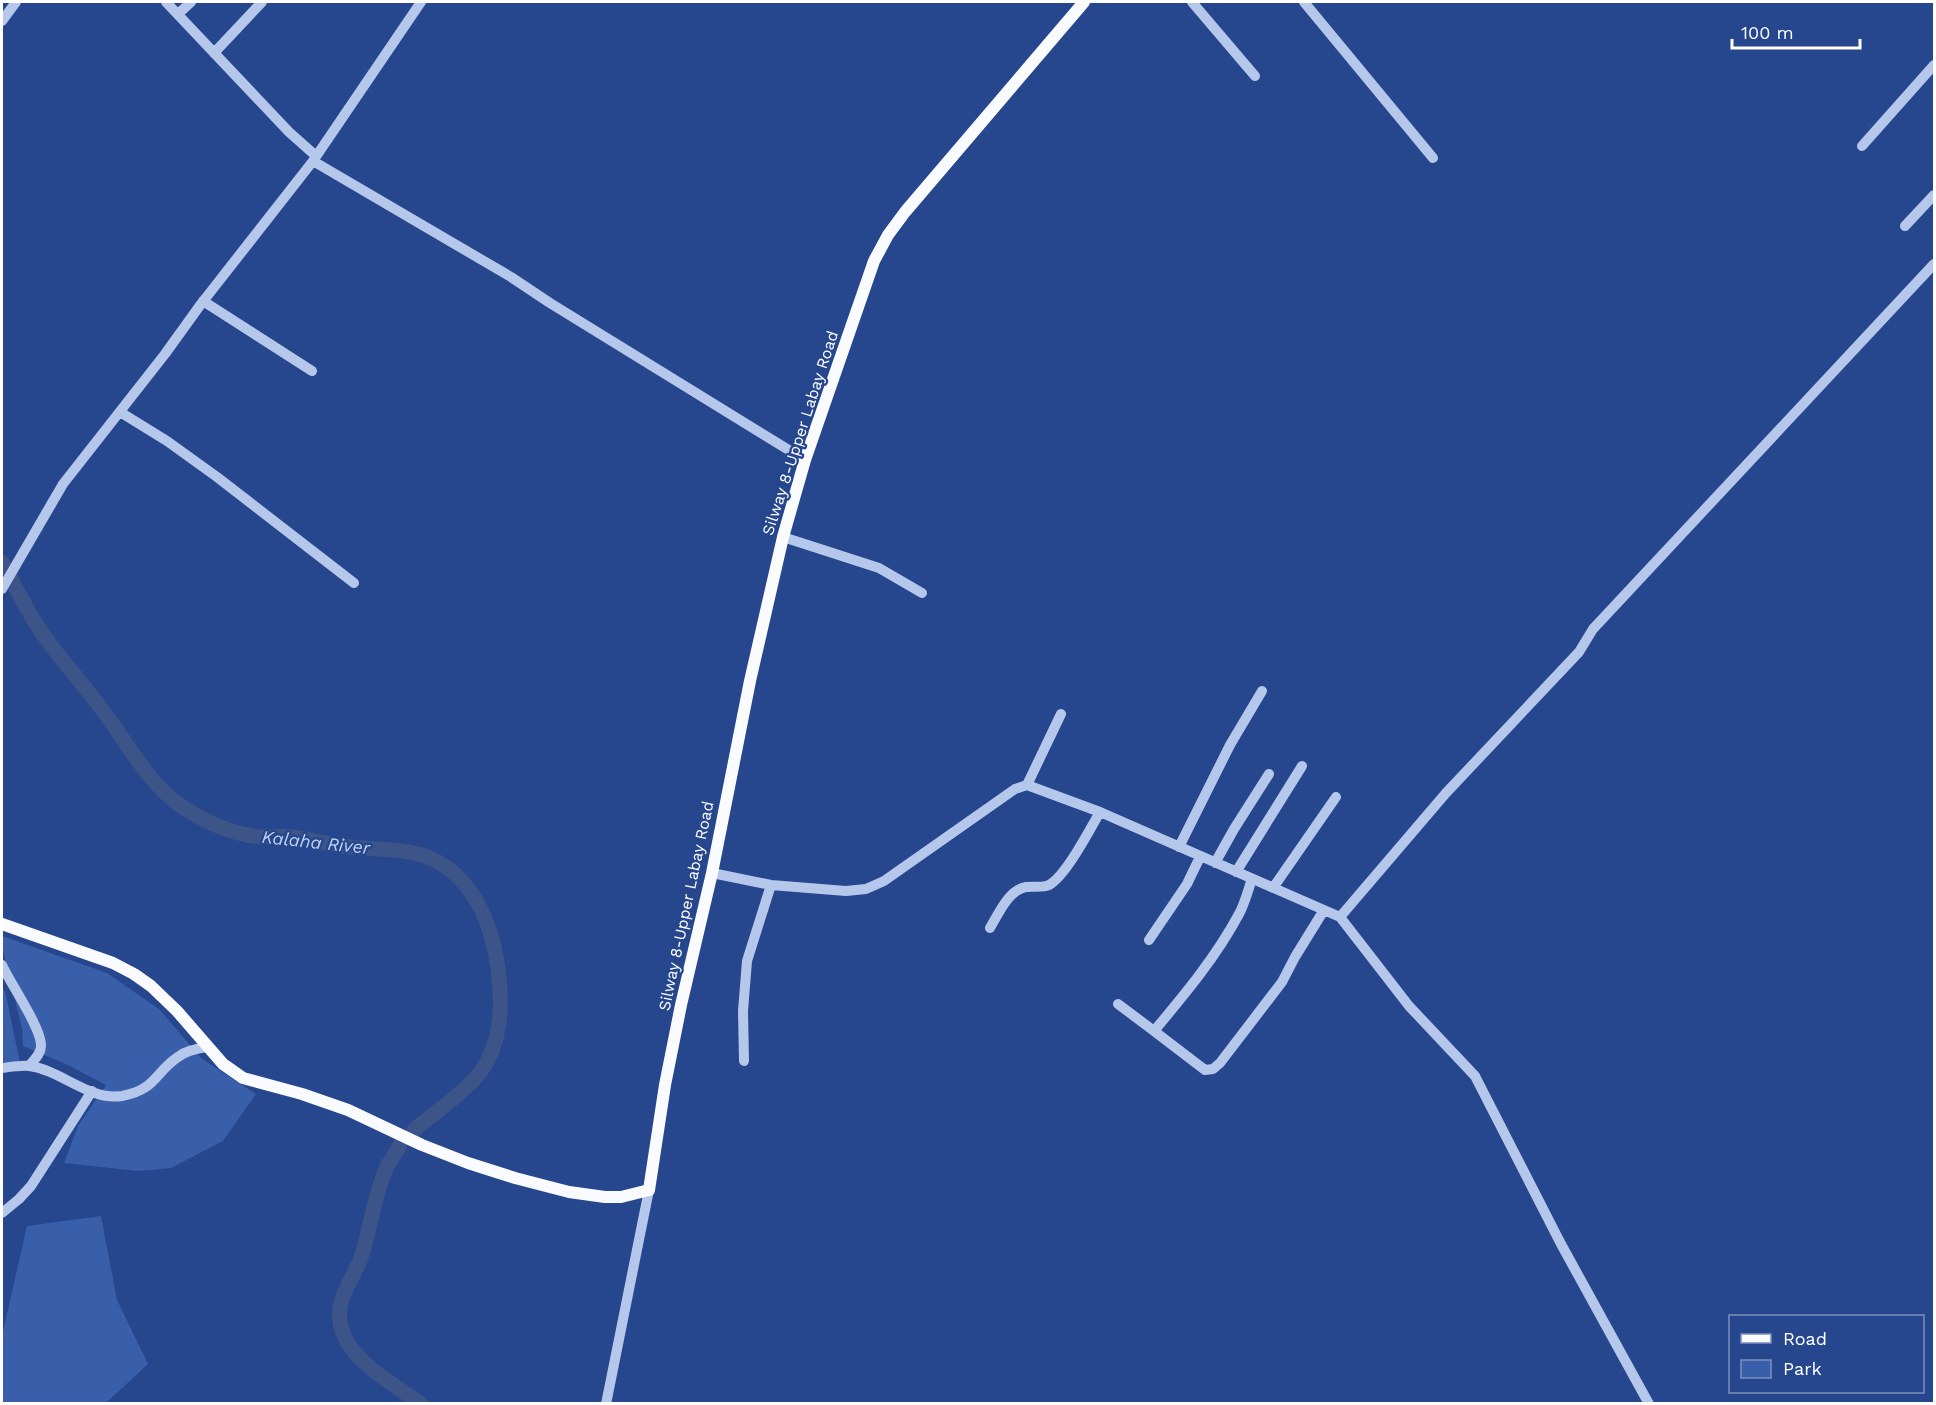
<svg xmlns="http://www.w3.org/2000/svg" width="1936" height="1405" viewBox="0 0 1936 1405" font-family="'Work Sans',sans-serif">
	<rect width="100%" height="100%" fill="#26468e"/>
	<path fill="#3a5faa" d="M2 936 107 973 159 1009 202 1059 256 1094 223 1141 171 1168 138 1171 64 1163 78 1126 106 1085 68 1065 23 1046 22 1029 2 946Z
		M2 985 6 995 20 1063 2 1065Z
		M101 1216 117 1300 148 1364 106 1403H2V1336L27 1226Z"/>
	<g fill="none" stroke-linecap="round" stroke-linejoin="round">
		<path stroke="#3c5488" stroke-width="15" d="M2 562C16 587 28 614 45 637 64 664 87 688 106 715 129 746 149 784 181 806 205 822 231 834 260 837 271 838 282 835 292 837 311 839 330 845 350 847 369 849 389 849 409 852 467 862 491 917 498 969 503 1005 502 1044 479 1074 465 1092 433 1114 414 1130
			M400 1145C396 1153 390 1161 386 1169 375 1194 371 1223 364 1248 360 1267 348 1281 342 1299 326 1349 387 1379 421 1404"/>
		<path stroke="#b5c7eb" stroke-width="10" d="M166 2 289 132 316 156
			M1192 2 1255 76
			M1304 2 1433 158
			M178 14 191 2
			M2 21 16 2
			M214 53 262 2
			M1862 146 1934 65
			M313 161 511 277 550 303 805 460
			M1905 226 1934 195
			M203 301 312 371
			M120 412 167 441 217 477 354 583
			M783 537 879 568 922 593
			M2 589 63 484 165 354 201 304 313 161 421 2
			M1027 785 1061 714
			M1179 847 1230 745 1262 691
			M1215 863 1234 829 1269 774
			M1236 872 1302 766
			M712 873 771 885 846 891 866 889 884 881 1015 789 1027 785 1100 812 1340 917 1409 1006 1475 1076 1561 1244 1649 1404
			M1252 879C1248 890 1245 903 1239 914 1216 957 1185 994 1154 1031L1205 1070 1213 1069 1220 1063 1282 982 1295 957 1324 910
			M1273 888 1336 797
			M1340 917 1446 793 1579 652 1593 629 1934 264
			M990 928C998 915 1008 890 1026 887 1033 886 1043 888 1049 885 1066 876 1090 829 1100 812
			M1149 940 1187 884 1200 857
			M2 965C10 983 42 1029 41 1046 41 1054 34 1060 29 1066
			M1118 1004 1154 1031
			M744 1061 743 1011 747 961 771 885
			M2 1068C10 1067 21 1065 29 1066 61 1070 89 1101 122 1096 156 1090 155 1072 178 1057 187 1050 197 1049 208 1047
			M2 1213 19 1199 31 1186 92 1091
			M606 1404 649 1190"/>
		<path stroke="#fafbff" stroke-width="12" d="M2 924 113 963 134 974 151 986 177 1011 223 1064 243 1078 302 1094 348 1110 422 1145 468 1163 515 1178 569 1192 605 1197H621L649 1190 665 1085 681 1005 712 873 750 681 783 537 805 460 874 261 888 235 905 212 1084 2"/>
	</g>
	<g text-anchor="middle" dominant-baseline="central" stroke-width="4.5" stroke-linejoin="round" paint-order="stroke">
		<g font-size="16" fill="#fff" stroke="#26468e">
			<text transform="translate(800 433) rotate(-72)">Silway 8-Upper Labay Road</text>
			<text transform="translate(686 906) rotate(-78)">Silway 8-Upper Labay Road</text>
		</g>
		<g font-size="18" font-style="italic" fill="#c1d2f2" stroke="#26468e">
			<text transform="translate(316 842) rotate(6)">Kalaha River</text>
		</g>
	</g>
	<rect width="1936" height="1405" fill="none" stroke="#ffffff" stroke-width="6"/>
	<rect x="1729" y="1315" width="195" height="78" fill="#26468e" stroke="#7d90bb" stroke-width="1.5"/>
	<rect x="1741" y="1334" width="30" height="9" fill="#fafbff" stroke="#7d90bb" stroke-width="1.5"/>
	<text x="1783" y="1345" font-size="18" fill="#ffffff">Road</text>
	<rect x="1741" y="1360" width="30" height="18" fill="#3a5faa" stroke="#7d90bb" stroke-width="1.5"/>
	<text x="1783" y="1375" font-size="18" fill="#ffffff">Park</text>
	<path d="M1732 39v9h128v-9" fill="none" stroke="#ffffff" stroke-width="3"/>
	<text x="1741" y="39" font-size="18" fill="#ffffff" stroke="#26468e" stroke-width="4.5" paint-order="stroke">100 m</text>
</svg>
